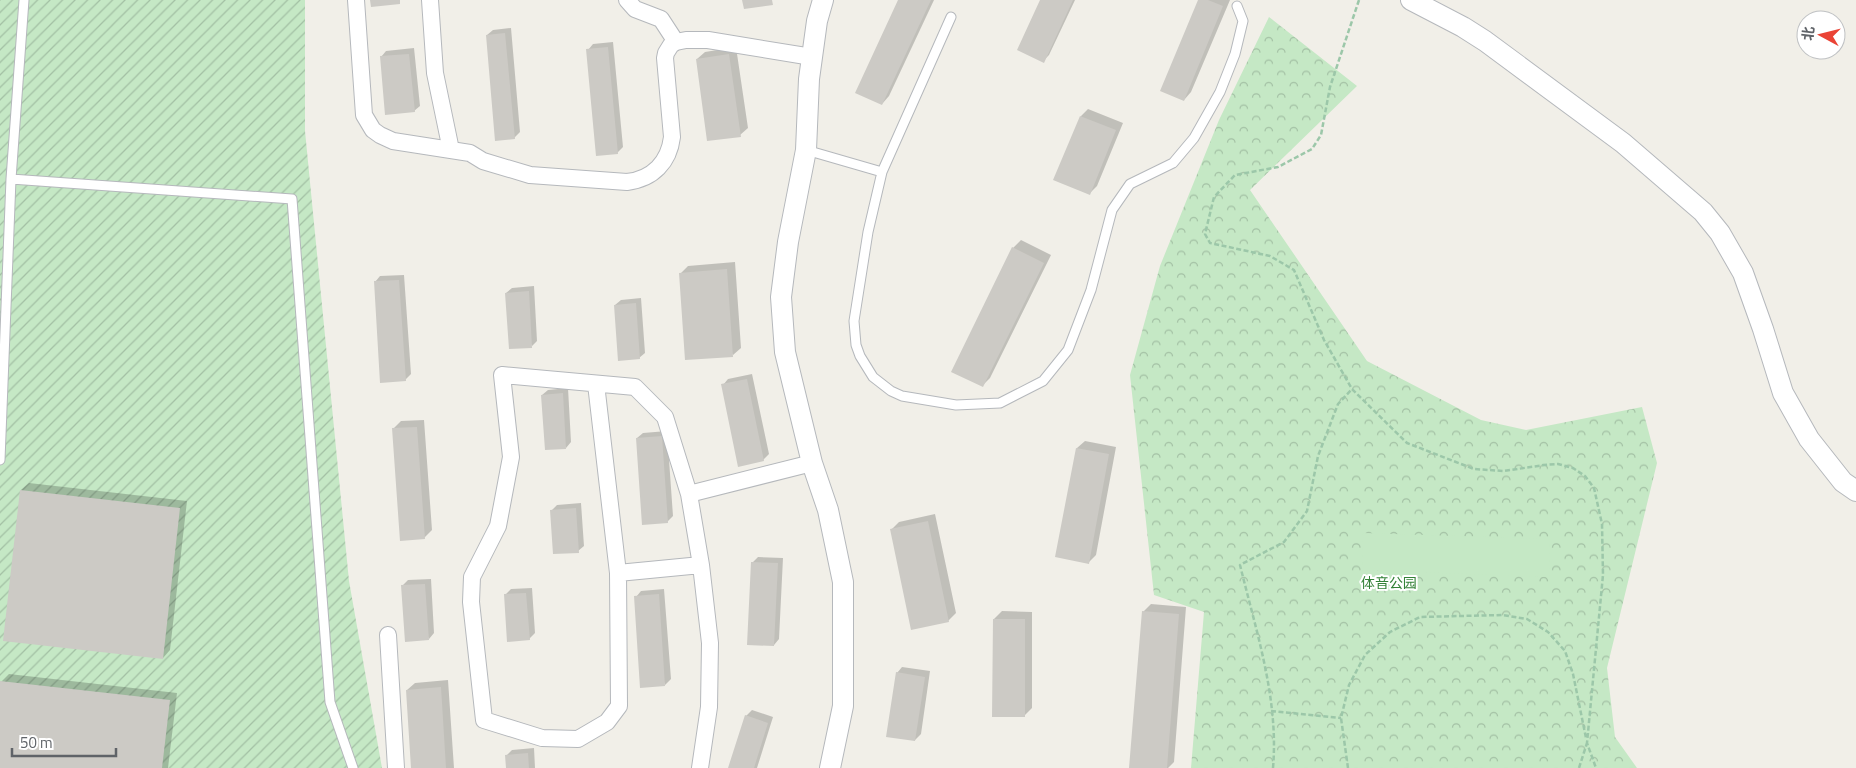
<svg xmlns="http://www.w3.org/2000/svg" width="1856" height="768" viewBox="0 0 1856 768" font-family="'Titillium Web','Noto Sans SC',sans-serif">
	<defs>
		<pattern id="forest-crowns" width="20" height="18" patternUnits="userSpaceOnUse" patternTransform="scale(1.25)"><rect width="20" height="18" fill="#c5e8c5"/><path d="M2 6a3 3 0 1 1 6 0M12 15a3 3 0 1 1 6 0" fill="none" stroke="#a3c0a4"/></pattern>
		<pattern id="garden-furrows" width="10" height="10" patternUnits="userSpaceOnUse" patternTransform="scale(1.25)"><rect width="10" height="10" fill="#c5e8c5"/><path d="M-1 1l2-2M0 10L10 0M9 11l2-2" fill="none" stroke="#a3c0a4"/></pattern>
	</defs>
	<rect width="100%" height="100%" fill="#f1efe8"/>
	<path fill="url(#forest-crowns)" d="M1269 17 1357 86 1250 190 1367 361 1481 420 1526 430 1642 407 1657 463 1607 668 1615 737 1637 768H1191L1204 612 1154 595 1130 375 1160 266 1219 120Z"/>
	<path fill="url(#garden-furrows)" d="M0 0H305V131L349 581 382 768H0Z"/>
	<path fill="#c5e8c5" d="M1363 533 1550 539 1549 577 1362 570Z"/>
	<path fill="#0003" d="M900 0H934L889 96 882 104Z
		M1042 0H1075L1049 55 1043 61Z
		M1200 0H1230L1191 92 1184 100Z
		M511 28 520 132 514 138 487 35 493 30Z
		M613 42 623 147 617 153 588 50 593 44Z
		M736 47 748 128 740 135 697 59 705 52Z
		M414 48 420 106 414 111 381 57 386 51Z
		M1088 109 1123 123 1097 186 1089 194 1081 116Z
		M1021 240 1051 255 990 378 982 386 1013 248Z
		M735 262 741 348 733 355 681 273 688 266Z
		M404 275 411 374 405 380 375 282 380 276Z
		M534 286 537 341 532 346 506 293 512 288Z
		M641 298 645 353 639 358 615 305 621 300Z
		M752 374 769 454 763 460 723 385 728 379Z
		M568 388 571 442 566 448 542 395 548 390Z
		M424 420 432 530 424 538 393 429 401 421Z
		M667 431 673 516 667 522 637 438 643 433Z
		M1085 441 1116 447 1096 555 1089 562 1077 448Z
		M29 483 187 501 170 650 163 658 21 490Z
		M581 503 584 546 578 551 552 510 557 505Z
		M935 514 956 613 948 621 891 530 899 522Z
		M758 557 783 558 779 639 774 645 752 563Z
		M431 579 434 633 429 639 402 586 408 580Z
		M532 588 535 633 529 639 505 595 511 589Z
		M664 589 671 679 665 685 636 597 641 591Z
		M1151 604 1186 607 1174 762 1168 768H1140L1143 612Z
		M1002 611 1032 612V708L1024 716 994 619Z
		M902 667 930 671 921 734 915 740 897 673Z
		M9 674 177 693 168 768H0V689L1 682Z
		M448 680 454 768H412L407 690 415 683Z
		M752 710 773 717 757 768H729L746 716Z
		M534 748 535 768H507L506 756 512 750Z"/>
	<path fill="#cccac5" d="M370 0H400V4L371 7Z
		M742 0H772L773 5 744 9Z
		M898 0H931L882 105 855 93Z
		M1040 0H1073L1044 63 1017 50Z
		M1198 0H1208L1223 6 1184 101 1160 91Z
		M505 33 515 139 495 141 486 35Z
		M608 47 618 154 596 156 586 49Z
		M409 54 415 112 385 115 380 56Z
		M729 54 741 137 707 141 696 59Z
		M1080 116 1116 130 1090 195 1053 180Z
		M1012 247 1044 263 983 387 951 372Z
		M727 269 733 357 685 360 679 273Z
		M399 280 406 381 380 383 374 281Z
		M529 291 532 348 509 349 505 293Z
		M636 303 640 359 618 361 614 305Z
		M747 379 764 461 738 467 721 384Z
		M563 393 566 449 545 450 541 395Z
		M417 427 425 539 400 541 392 428Z
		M662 436 668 523 642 525 636 438Z
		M1076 448 1109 454 1089 564 1055 557Z
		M20 490 180 508 163 659 3 641Z
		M576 508 579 553 553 554 550 510Z
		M928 521 949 622 911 630 890 529Z
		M751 562 778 563 774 646 747 645Z
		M425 584 429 640 405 642 401 585Z
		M526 593 530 640 507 642 504 594Z
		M659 594 665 686 640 688 634 596Z
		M1142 611 1179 614 1167 768H1129Z
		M993 619H1025V717H992Z
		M896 672 925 677 915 741 886 737Z
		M0 681 170 700 162 768H0Z
		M441 687 446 768H411L406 690Z
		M745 715 768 723 754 768H728Z
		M528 753 529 768H506L505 755Z"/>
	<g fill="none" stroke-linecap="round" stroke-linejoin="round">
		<defs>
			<path id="service" d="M806 150 882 172 868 232 854 321 856 345 860 356 873 377 891 391 902 396 956 405 1000 403 1043 381 1068 350 1091 290 1112 210 1130 184 1173 163 1194 138 1220 92 1235 54 1243 21 1237 6
				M882 172 951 17
				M11 179 292 199 330 702 353 768
				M0 460 11 179 24 0"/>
			<path id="minor" d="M356 0 364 115 373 130 380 135 393 141 470 153 483 161 530 175 627 182C653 179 669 162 672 137L665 58 666 53 671 45 676 42 686 40H708L812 57
				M430 0 435 73 451 150
				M627 0 635 9 661 19 676 42
				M596 384 618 573 619 706 607 722 578 739 542 738 484 720 471 602 472 577 498 526 511 457 502 375 635 387 665 417 689 494 701 565 710 643 709 707 700 768
				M689 494 812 463
				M618 573 701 565
				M388 635 396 768"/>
			<path id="tertiary" d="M823 0 817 21 809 79 806 150 788 242 781 297 785 352 812 463 828 510 843 582V706L830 768
				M1411 0 1463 27 1485 41 1623 143 1703 212 1720 233 1743 273 1763 329 1783 393 1809 439 1843 482 1856 491"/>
		</defs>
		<use href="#service" stroke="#b5b8bc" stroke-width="11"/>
		<use href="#minor" stroke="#b5b8bc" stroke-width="18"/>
		<use href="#tertiary" stroke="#b5b8bc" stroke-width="22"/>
		<path stroke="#9cc7a9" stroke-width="2.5" stroke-dasharray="5 2.5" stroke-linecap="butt" d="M1359 0 1330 87 1321 135 1312 149 1278 167 1235 175 1214 197 1205 234 1210 243 1270 256 1294 270 1324 340 1352 389 1407 443 1474 469 1504 471 1544 465 1558 464 1573 468 1585 476 1594 488 1602 524 1603 575 1587 743 1596 768
			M1271 711 1341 718
			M1273 768C1279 699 1256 631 1240 565L1284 542 1307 511 1318 456 1338 404 1352 389
			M1348 768 1341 718 1349 685 1365 655 1390 632 1420 617 1502 615 1527 619 1548 632 1565 651 1573 674 1586 738
			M1579 768 1587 743"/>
		<use href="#service" stroke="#fff" stroke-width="9"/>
		<use href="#minor" stroke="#fff" stroke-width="16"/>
		<use href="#tertiary" stroke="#fff" stroke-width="20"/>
	</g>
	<g text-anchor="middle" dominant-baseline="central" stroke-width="4" stroke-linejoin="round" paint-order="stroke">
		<g font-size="14" fill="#348238" stroke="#fff">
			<text x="1389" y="582">体音公园</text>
		</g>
	</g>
	<g transform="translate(1821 35) rotate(277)"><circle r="24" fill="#ffffff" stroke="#bfc1c3"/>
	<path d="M0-4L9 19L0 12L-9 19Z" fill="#ea4335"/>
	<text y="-8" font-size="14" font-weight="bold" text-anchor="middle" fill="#5f6368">北</text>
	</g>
	<path d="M12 748v8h104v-8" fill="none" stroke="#5f6368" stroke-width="2.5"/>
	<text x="20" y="748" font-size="15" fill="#5f6368" stroke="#ffffff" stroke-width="4" paint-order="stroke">50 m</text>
</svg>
